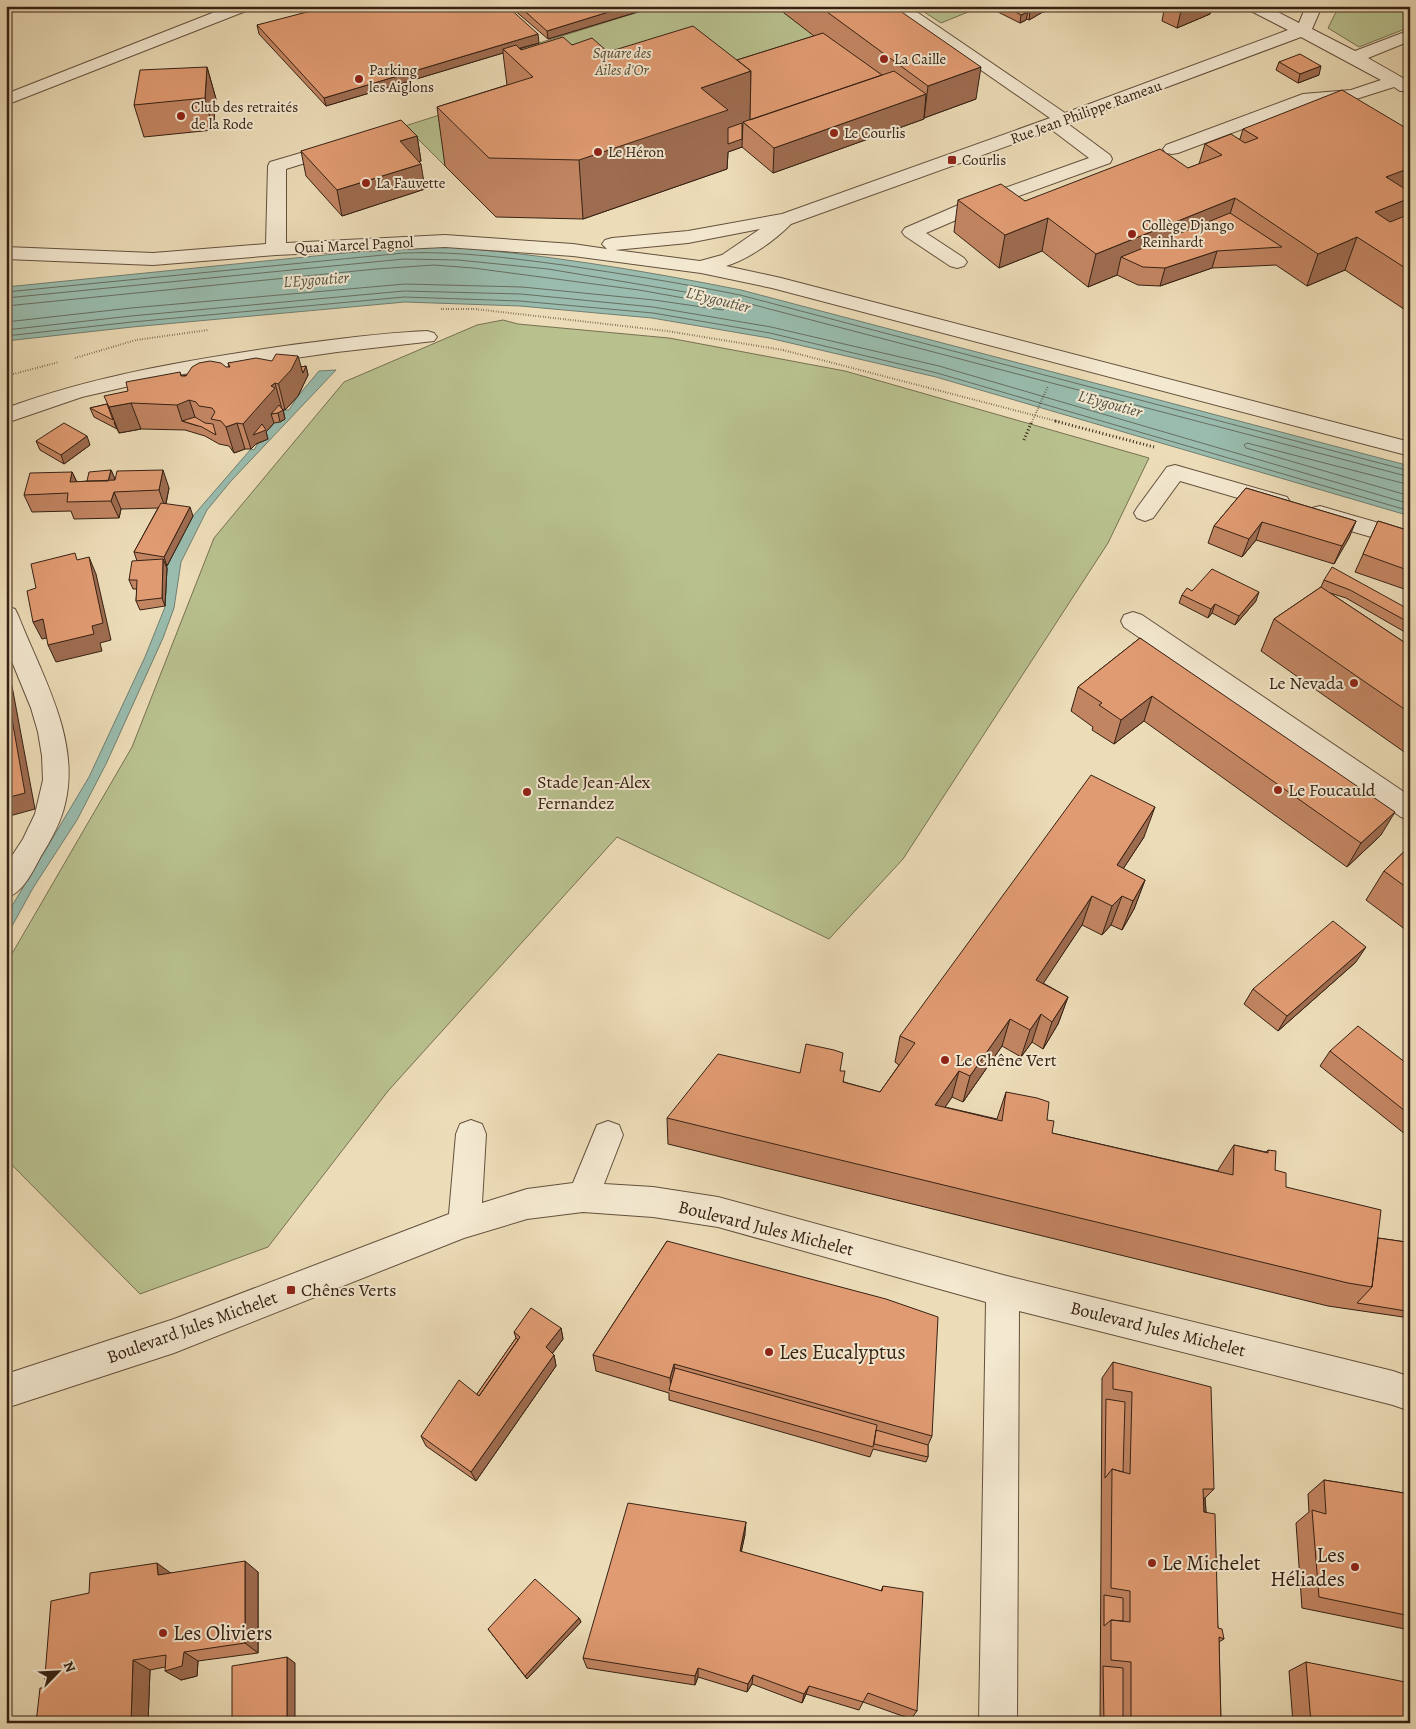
<svg xmlns="http://www.w3.org/2000/svg" width="1416" height="1729" viewBox="0 0 1416 1729" font-family="Alegreya,serif">
	<rect width="100%" height="100%" fill="#ecdcb7"/>
	<filter id="stains"><feTurbulence type="fractalNoise" baseFrequency=".004" numOctaves="4"/><feColorMatrix values="0 0 0 0 .2 0 0 0 0 .09 0 0 0 0 .02 0 0 0 .5 -.17"/></filter>
	<radialGradient id="worn" r=".72"><stop offset=".6" stop-color="#630" stop-opacity="0"/><stop offset="1" stop-color="#630" stop-opacity=".3"/></radialGradient>
	<path fill="#b8c08e" stroke="#777051" d="M658 6H775L823 41 445 166 405 126 540 83 507 53Z
		M915 6H983L941 23Z
		M1339 6H1410V27L1359 47 1328 28Z
		M503 320 518 324 669 338 845 371 1149 458 1108 543 903 859 829 939 617 837 388 1091 268 1247 140 1294 6 1159V964L132 747 214 538 344 382 477 325Z"/>
	<path fill="#99bcae" stroke="#717e70" d="M435 246C538 253 640 270 741 290L1410 466V516L936 377 769 338 652 318 520 306 405 302 132 327 6 341V287L375 250Z
		M336 370 231 481 207 510 181 562 174 608 163 638 106 764 77 820 33 888 6 937V916L89 777 145 657 165 607 167 566 193 516 251 449 254 450 258 443 268 439 265 433 285 410H289L298 396 319 371Z"/>
	<g fill="none" stroke-linecap="round" stroke-linejoin="round">
		<path stroke="#686e61" stroke-width="1" d="M6 292 404 253C458 251 510 258 563 265 623 274 681 283 740 295L1410 471
			M6 298 404 259 458 260 548 269 739 301 1410 477
			M6 306 376 269 434 265 473 268 639 290 723 305 725 308 723 310 654 300 522 287 405 284 131 308 6 322
			M6 330 131 316 404 291 521 294 653 307 771 327 939 366 1410 504
			M6 336 132 322 404 297 520 301 653 313 770 333 937 373 1410 511
			M1410 485 1247 443 1244 445 1246 448 1410 496"/>
		<defs>
			<path id="minor" d="M230 6H253L251 9 6 105V94Z
				M889 6H908L1065 113 1288 30 1247 9 1245 6H1266L1299 23 1306 6H1322L1312 29 1355 51 1410 30V41L1368 58 1410 82V91H1400L1394 87 1353 100 1312 103 1178 153 1172 154 1166 153 1163 149 1166 145 1303 94 1351 90 1381 80 1301 37 1068 124 1110 155 1112 159 1110 163 977 211 926 233 964 258 967 262 964 266 957 268 950 266 905 236 902 232 905 228 963 203 1089 158 1052 130 791 224C774 241 749 259 726 266L781 278 1410 442V456L772 288 701 273 573 256 445 247 276 255 153 265 6 259V247L153 253 266 244 268 166 270 162 338 142 344 143 347 147 344 151 286 169V243L445 235 573 244 607 249 602 244 605 240 612 238 688 231 782 214 1050 118ZM760 229 722 255 700 261 615 250 688 243Z
				M427 331 434 333 437 337 434 341 337 352 177 375 82 397 6 423V408C96 375 189 360 284 346 331 340 379 333 427 331Z
				M1175 465 1287 497 1290 502 1287 507 1279 510 1180 481 1153 518 1145 521 1137 518 1134 513 1137 508 1167 467Z
				M1320 506 1410 532V548L1312 520 1308 514 1312 508Z
				M6 606 15 609 18 615C41 674 81 739 65 804 61 822 51 840 41 856 33 871 23 893 6 898V865L23 839 35 814 43 780 42 756 38 732 31 708 6 647Z
				M1133 612 1142 615 1410 796V820L1401 817 1124 627 1121 621 1124 615Z
				M471 1120 482 1124 486 1134 482 1203 527 1189 573 1183 597 1125 608 1121 619 1125 623 1135 604 1184 653 1187 718 1197 1003 1275 1393 1371 1410 1377V1411L1393 1405 1019 1311 1017 1723H979L986 1302 718 1227 653 1217 583 1212 527 1219 464 1238 174 1353 6 1408V1374L174 1319 449 1214 456 1134 460 1124Z"/>
		</defs>
		<use href="#minor" stroke="#64503d" stroke-width="2"/>
		<path stroke="#362114" stroke-width="2" stroke-dasharray="0.5 2" stroke-linecap="butt" d="M441 309H475L667 331 783 350 1060 422
			M75 358 136 340 208 330
			M6 376 59 362
			M1032 422 1048 386"/>
		<path stroke="#362114" stroke-width="3" stroke-dasharray="1 2.5" stroke-linecap="butt" d="M1055 421 1154 447
			M1024 440 1032 421"/>
		<use href="#minor" fill="#f3e8d0" fill-rule="evenodd"/>
	</g>
	<path fill="#c28562" stroke="#362114" d="M513 6H657L548 39 513 9Z
		M775 6H893L976 99 924 118V117V119L773 173 742 147 728 152 727 169 583 219 496 217 445 166 437 107 507 85 503 53 326 106 259 34 257 25 344 11 539 43 519 49 521 50 572 45 608 52 737 60 814 36Z
		M986 6H1016L1020 8 1021 7 1041 13 1029 20 1027 19 1026 20 1020 23Z
		M1157 6H1212L1210 14 1177 28 1162 21 1164 10Z
		M1279 62 1319 75 1298 83 1276 70Z
		M207 67 216 99 213 130 144 137 134 105Z
		M1410 126V209L1408 214H1410V313L1345 270 1307 286 1276 265 1212 268 1160 286 1138 285 1117 275 1088 287 1042 251 999 268 954 232 958 200 1025 201 1188 168 1199 164 1205 144 1240 139 1243 129 1406 128Z
		M417 136 421 161 419 162 425 189 342 216 306 176 301 151Z
		M228 363 301 367 306 366 308 375 298 396 285 410 283 409 285 419 280 422 274 423 266 432 268 439 256 444 251 449H245L234 453 229 446 219 444 205 436 185 430 141 429 119 433 114 422 117 429 94 417 90 408 107 404 128 391 182 376 229 367Z
		M36 441 90 445 64 464 40 450Z
		M111 470 115 479 169 488 166 504 193 516 167 566H166L167 568 165 606 140 610 136 601 137 589H133L129 580 137 561 134 552 158 508 121 509 119 518 74 519 71 511 32 512 24 495 72 472 77 482 87 481Z
		M1246 488 1356 521 1334 564 1256 540 1242 557 1208 543 1214 526Z
		M1378 521 1410 531V591L1355 572Z
		M1324 580 1410 610V635L1346 598 1330 593 1410 646V756L1261 651 1274 619 1321 587Z
		M1192 591 1256 601 1235 625 1212 613 1208 618 1179 603 1182 595Z
		M1140 638 1381 835 1347 867 1144 721 1114 744 1092 730 1093 727 1071 711 1078 687Z
		M1144 837 1123 869 1145 880 1134 909 1122 930 1111 925 1102 935 1082 925 1043 983 1068 997 1058 1024 1043 1049 1032 1042 1021 1057 1002 1046 963 1102 952 1097 945 1107 997 1119 1006 1092 1047 1120 1052 1133 1218 1171V1170L1234 1145 1266 1152 1268 1150 1275 1170 1286 1187 1378 1238 1406 1242 1410 1238V1318L1328 1306 668 1144 667 1118 800 1073 840 1071 844 1082 880 1092 899 1065 895 1062 900 1036Z
		M1410 846V933L1366 900 1384 871Z
		M1356 962 1278 1031 1244 1004 1253 989Z
		M1330 1051 1410 1066V1138L1320 1066Z
		M667 1241 932 1436 928 1445V1457L926 1462 873 1449 870 1457 669 1400V1393L596 1371 593 1355Z
		M561 1328 563 1339 552 1354 554 1355 556 1366 476 1481 426 1446 421 1436 477 1394 516 1338 514 1332Z
		M1113 1362 1214 1489 1205 1498 1206 1512 1218 1628 1224 1639 1219 1642 1221 1723H1100L1102 1378Z
		M1324 1480 1410 1494V1630L1302 1608 1296 1523 1309 1512 1308 1494Z
		M745 1534 741 1552 881 1591 883 1586 917 1711 911 1719 863 1702 859 1710 806 1694 802 1703 752 1684 747 1692 698 1677 695 1685 587 1668 583 1658Z
		M258 1572V1653L198 1661 197 1676 181 1680 165 1667 150 1670 148 1723H36L44 1688 89 1593 170 1573Z
		M579 1618 581 1622 527 1679 488 1629Z
		M1306 1662 1410 1723H1293L1289 1671Z"/>
	<path fill="#9e6c50" stroke="#362114" d="M628 6H657L548 39 547 31Z
		M1040 6H1062L1041 13 1029 20 1030 11Z
		M1192 6H1212L1210 14 1177 28 1181 11Z
		M1028 12 1026 20 1020 23 1021 15Z
		M538 34 539 43 506 52 503 49V53L326 106 324 98Z
		M1321 66 1319 75 1298 83 1300 74Z
		M207 67 216 99 213 130 205 98Z
		M981 67 976 99 924 118 928 86Z
		M751 71 750 128 743 122 742 147 728 152 727 169 583 219 579 160 701 88Z
		M926 94 924 119 773 173 774 148Z
		M417 136 421 161 405 166 400 141Z
		M421 164 425 189 342 216 337 190Z
		M1410 166V195L1386 177Z
		M1235 198 1225 230 1121 257 1117 275 1088 287 1096 254Z
		M1410 198V209L1403 228 1373 240 1375 212Z
		M1048 218 1042 251 999 268 1005 235Z
		M1357 237 1345 270 1307 286 1318 254Z
		M1217 251 1212 268 1160 286 1165 268Z
		M298 356 303 373 306 366 308 375 298 396 285 410 277 378Z
		M180 372 198 426 182 421 177 405Z
		M275 383 282 409 283 410 285 419 280 422 278 413 271 414 274 423 266 432 268 439 256 444 251 449 243 424 271 386Z
		M131 403 141 429 119 433 109 407Z
		M237 423 245 449 234 453 226 427Z
		M87 436 90 445 64 464 61 455Z
		M111 470 115 479 111 492 108 483Z
		M163 470 169 488 165 507 159 490Z
		M72 472 80 489 70 482Z
		M114 492 121 509 119 518 111 501Z
		M190 507 193 516 167 566 164 557Z
		M1356 521 1349 538 1334 564 1342 546Z
		M1262 522 1256 540 1242 557 1249 539Z
		M89 557 96 574 111 640 100 643 102 651 56 662 48 645 92 626Z
		M163 559 167 568 165 606 162 598Z
		M1259 592 1256 601 1235 625 1239 616Z
		M1215 604 1212 613 1208 618 1211 609Z
		M43 619 51 637 42 639 33 622Z
		M6 674 12 686 35 809 6 817Z
		M1152 696 1144 721 1114 744 1121 720Z
		M1155 807 1144 837 1106 895 1117 865Z
		M1395 812 1381 835 1347 867 1361 843Z
		M1145 880 1134 909 1122 930 1133 901Z
		M1092 896 1082 925 1027 1008 1036 980Z
		M1122 896 1111 925 1102 935 1112 906Z
		M1366 947 1356 962 1278 1031 1287 1016Z
		M1068 997 1058 1024 1043 1049 1052 1022Z
		M1041 1014 1032 1042 1021 1057 1030 1030Z
		M1010 1019 1002 1046 963 1102 970 1076Z
		M959 1071 952 1097 929 1131 935 1105Z
		M561 1328 563 1339 548 1359 546 1347Z
		M554 1355 556 1366 476 1481 471 1472Z
		M674 1364 675 1379 671 1390 670 1378Z
		M746 1522 745 1534 739 1563 740 1551Z
		M245 1561 258 1572V1653L245 1643Z
		M157 1563 172 1574 158 1575Z
		M579 1618 581 1622 527 1679 525 1676Z
		M184 1652 198 1661 197 1676 181 1680 165 1671Z
		M287 1657 295 1663V1723H287Z
		M133 1660 150 1670 148 1723H131Z
		M698 1668V1677L695 1685V1676Z
		M753 1675 752 1684 747 1692 748 1684Z
		M809 1686 806 1694 802 1703 804 1694Z"/>
	<path fill="#e19b72" stroke="#362114" d="M330 6H339L344 11 362 6H507L538 34 324 98 257 25Z
		M519 6H628L547 31Z
		M819 6H893L981 67 928 86Z
		M1004 6H1016L1028 12 1021 15Z
		M1021 6H1040L1030 11 1021 7Z
		M1170 6H1192L1181 11Z
		M693 26 751 71 701 88 728 110 579 160 489 158 437 107 533 77 503 49 516 45 521 50 563 37 572 45 592 38 608 52Z
		M823 33 882 75 750 120 751 71 737 60Z
		M1300 54 1321 66 1300 74 1279 62Z
		M207 67 205 98 134 105 140 70Z
		M894 71 926 94 774 148 743 122Z
		M1342 90 1406 128 1410 126V168L1386 177 1410 192V198L1375 212 1390 222 1410 214V271L1357 237 1318 254 1235 198 1096 254 1048 218 1005 235 958 200 1001 184 1025 201 1160 149 1188 168 1222 155 1205 144 1231 134 1245 143 1258 138 1243 129Z
		M401 120 417 136 400 141 421 164 337 190 301 151Z
		M742 123V139L728 144V128Z
		M1230 213 1282 247 1217 251 1165 268 1143 267 1121 257Z
		M276 354 298 356 291 370 278 384 275 383 271 386 275 388 243 424 237 423 226 427 221 421 211 419 215 412 212 408 199 406 196 402 189 400 177 405 131 403 109 407 104 396 128 391 126 382 180 372 181 376H186L192 367 199 363 210 361 221 363 226 367H230L228 363 256 358 272 361Z
		M306 366 303 373 301 367Z
		M107 404 113 420 90 408Z
		M279 405 283 410 278 413 271 414Z
		M195 417 205 423 213 424 216 435 202 427 182 421Z
		M64 423 87 436 61 455 36 441Z
		M262 424 266 430 253 435Z
		M111 470 108 481H87L89 472Z
		M163 470 159 490 114 492 111 501 67 502 68 493 24 495 30 473 72 472 70 482 115 480 117 471Z
		M1246 488 1356 521 1342 546 1262 522 1249 539 1214 526Z
		M161 503 190 507 164 557 134 552Z
		M1378 521 1410 531V571L1363 554Z
		M75 553 77 560 89 557 103 623 92 626 94 634 48 645 43 619 33 622 27 591 36 588 31 564Z
		M163 559 162 598 136 601 137 580H129L132 561Z
		M1332 567 1410 610V623L1350 590 1324 580Z
		M1212 569 1259 592 1239 616 1215 604 1211 609 1182 595 1187 588 1192 591Z
		M1321 587 1410 646V713L1274 619Z
		M1140 638 1395 812 1361 843 1152 696 1121 720 1099 705 1102 703 1078 687Z
		M6 685 25 793 6 798Z
		M1091 775 1155 807 1117 865 1145 880 1133 901 1122 896 1112 906 1092 896 1036 980 1068 997 1052 1022 1041 1014 1030 1030 1010 1019 970 1076 959 1071 935 1105 1002 1121 1006 1092 1037 1098 1049 1102 1047 1120 1054 1121 1052 1133 1233 1175 1234 1145 1268 1153V1150L1276 1151 1275 1170 1286 1173V1187L1381 1210 1372 1287 1348 1283 667 1118 718 1054 800 1073 806 1044 834 1050 843 1053 840 1071H845L843 1082 880 1092 915 1043 900 1036Z
		M1410 846V890L1384 871Z
		M1333 921 1366 947 1287 1016 1253 989Z
		M1358 1026 1410 1066V1115L1330 1051Z
		M1378 1238 1406 1242V1311L1357 1303 1372 1287Z
		M667 1241 886 1299 938 1317 932 1436 674 1364 670 1378 593 1355Z
		M531 1308 561 1328 546 1347 554 1355 471 1472 421 1436 459 1380 479 1396 520 1337 514 1332Z
		M516 1338 518 1340 479 1396 477 1394Z
		M1113 1362 1211 1387 1214 1489H1203L1204 1512 1215 1514 1218 1628 1222 1629 1224 1639 1219 1637 1221 1723H1150L1131 1720V1662L1111 1660V1620L1130 1622V1591L1111 1588 1112 1469 1130 1474 1132 1392 1113 1389Z
		M675 1368 877 1425 873 1447 669 1390Z
		M1106 1399 1125 1402 1123 1472 1112 1469 1105 1478Z
		M876 1430 928 1445V1457L874 1444Z
		M1324 1480 1410 1494V1616L1319 1597 1312 1510 1326 1514Z
		M1204 1498H1205L1206 1512H1204Z
		M628 1503 746 1522 740 1551 882 1591 883 1586 923 1592 917 1711 868 1693 863 1702 809 1686 804 1694 753 1675 748 1684 698 1668 695 1676 583 1658Z
		M245 1561V1643L184 1652 182 1666 165 1671 166 1655 133 1660 131 1723H36L40 1688H44L51 1601 89 1593 90 1573 157 1563 158 1575Z
		M535 1579 579 1618 525 1676 488 1629Z
		M1104 1595 1123 1598V1621L1111 1620 1104 1626Z
		M287 1657V1723H232V1666Z
		M1306 1662 1410 1683V1723H1311Z
		M1103 1666 1123 1668V1723H1109L1104 1722Z"/>
	<g fill="#8f2418" stroke="#f3e8d0" stroke-width="2">
		<circle cx="884" cy="59" r="5"/>
		<circle cx="359" cy="79" r="5"/>
		<circle cx="181" cy="116" r="5"/>
		<circle cx="834" cy="133" r="5"/>
		<circle cx="598" cy="152" r="5"/>
		<rect x="947" y="155" width="10" height="10" rx="2.5"/>
		<circle cx="366" cy="183" r="5"/>
		<circle cx="1132" cy="234" r="5"/>
		<circle cx="1354" cy="683" r="5"/>
		<circle cx="1278" cy="790" r="5"/>
		<circle cx="527" cy="792" r="5"/>
		<circle cx="945" cy="1060" r="5"/>
		<rect x="286" y="1285" width="10" height="10" rx="2.5"/>
		<circle cx="769" cy="1352" r="5"/>
		<circle cx="1152" cy="1563" r="5"/>
		<circle cx="1355" cy="1567" r="5"/>
		<circle cx="163" cy="1633" r="5"/>
	</g>
	<g text-anchor="middle" dominant-baseline="central" stroke-width="4" stroke-linejoin="round" paint-order="stroke">
		<g font-size="15" font-style="italic" fill="#564932" stroke="#f3e8d0">
			<text x="622" y="53">Square des<tspan x="622" dy="17">Ailes d'Or</tspan></text>
		</g>
		<g font-size="15" fill="#362114" stroke="#f3e8d0" text-anchor="start">
			<text x="894" y="59">La Caille</text>
			<text x="369" y="70">Parking<tspan x="369" dy="17">les Aiglons</tspan></text>
			<text x="191" y="107">Club des retraités<tspan x="191" dy="17">de la Rode</tspan></text>
			<text x="844" y="133">Le Courlis</text>
			<text x="608" y="152">Le Héron</text>
			<text x="962" y="160">Courlis</text>
			<text x="376" y="183">La Fauvette</text>
			<text x="1142" y="225">Collège Django<tspan x="1142" dy="17">Reinhardt</tspan></text>
		</g>
		<g font-size="15" fill="#362114" stroke="#f3e8d0">
			<text transform="translate(1086 112) rotate(-20)">Rue Jean Philippe Rameau</text>
			<text transform="translate(354 245) rotate(-3)">Quai Marcel Pagnol</text>
		</g>
		<g font-size="16" font-style="italic" fill="#545042" stroke="#f3e8d0">
			<text transform="translate(316 280) rotate(-4)">L'Eygoutier</text>
			<text transform="translate(718 300) rotate(14)">L'Eygoutier</text>
			<text transform="translate(1110 404) rotate(15)">L'Eygoutier</text>
		</g>
		<g font-size="18" fill="#362114" stroke="#f3e8d0" text-anchor="start">
			<text x="1344" y="683" text-anchor="end">Le Nevada</text>
			<text x="537" y="782">Stade Jean-Alex<tspan x="537" dy="21">Fernandez</tspan></text>
			<text x="1288" y="790">Le Foucauld</text>
			<text x="955" y="1060">Le Chêne Vert</text>
			<text x="301" y="1290">Chênes Verts</text>
		</g>
		<g font-size="18" fill="#362114" stroke="#f3e8d0">
			<text transform="translate(766 1228) rotate(14)">Boulevard Jules Michelet</text>
			<text transform="translate(192 1327) rotate(-20)">Boulevard Jules Michelet</text>
			<text transform="translate(1158 1329) rotate(14)">Boulevard Jules Michelet</text>
		</g>
		<g font-size="21" fill="#362114" stroke="#f3e8d0" text-anchor="start">
			<text x="779" y="1352">Les Eucalyptus</text>
			<text x="1345" y="1555" text-anchor="end">Les<tspan x="1345" dy="24">Héliades</tspan></text>
			<text x="1162" y="1563">Le Michelet</text>
			<text x="173" y="1633">Les Oliviers</text>
		</g>
	</g>
	<rect width="1416" height="1729" fill="none" stroke="#ecdcb7" stroke-width="25"/>
	<rect x="8" y="8" width="1401" height="1714" fill="none" stroke="#362114" stroke-width="2.5"/>
	<rect x="12" y="12" width="1391" height="1704" fill="none" stroke="#362114"/>
	<g transform="translate(58 1672) rotate(66)" stroke="#f3e8d0" stroke-width="4" paint-order="stroke">
	<path d="M0-4L9 19L0 12L-9 19Z" fill="#362114"/>
	<text y="-8" font-size="14" font-weight="bold" text-anchor="middle" fill="#362114">N</text>
	</g>
	<rect width="100%" height="100%" filter="url(#stains)"/>
	<rect width="100%" height="100%" fill="url(#worn)"/>
</svg>
